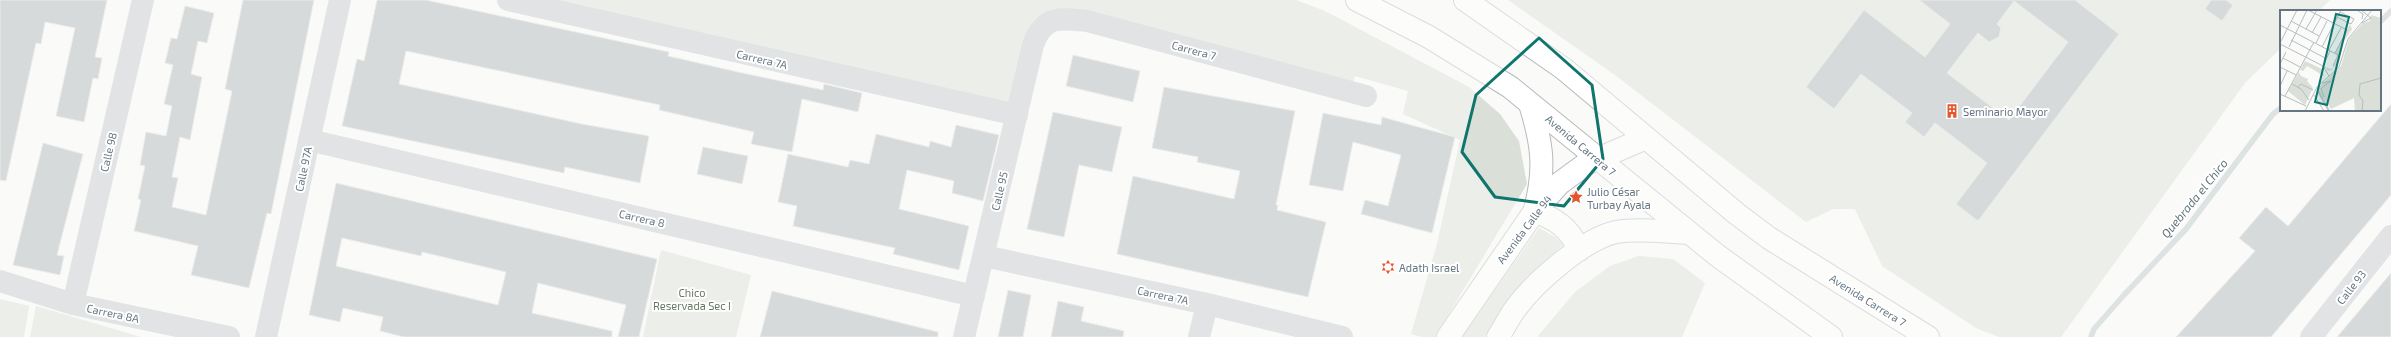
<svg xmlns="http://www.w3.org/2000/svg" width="2391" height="337" viewBox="0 0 2391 337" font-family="'Exo 2',sans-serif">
	<rect width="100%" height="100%" fill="#fafaf8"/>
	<path fill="#dadfd7" d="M508 0H1296L1325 11 1469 87 1500 114 1519 141 1527 184 1435 337H1422L1411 334 1437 244 1460 140 1403 114 1408 91 1355 76 1349 92 1087 21 1045 24 1017 115Z
		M1508 0H2330L2319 11H2281V48L2245 83 2061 337H1999L1976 328 1882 266 1855 209H1833L1806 222 1615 75Z
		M1539 228 1555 237 1563 245 1520 285 1485 337H1462Z
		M661 250 751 275 736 337H643Z
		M1639 256 1673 259 1705 283 1682 337H1537L1575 292 1610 266Z
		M0 299 29 306 24 337H0Z
		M36 306 141 337H30Z"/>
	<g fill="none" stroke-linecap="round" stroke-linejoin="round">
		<path stroke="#bbc7cb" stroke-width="5.5" d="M2380 22 2391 11
			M2091 337 2094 329 2124 295 2186 229 2273 114 2281 108"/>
	</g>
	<path fill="#aab3b9" stroke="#dcdcda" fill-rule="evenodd" d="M0 0H107L95 57 102 58 98 79 93 78 84 122 56 116 75 28 45 22 41 44 36 43 6 181 0 180Z
		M243 0H314L271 214 267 213 249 288 191 275 198 246 134 231 141 200 138 199 145 166 140 165 146 132 166 136 172 106 164 104 173 65 165 63 171 38 177 39 185 6 214 13 207 43 198 41 191 74 202 77 190 140 180 137 172 177 178 178 172 207 206 215 232 91 225 89Z
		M377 0H426L669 52 668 56 738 72 823 90 824 84 862 93 858 112 802 99 792 152 751 144 754 132 659 110 660 105 406 51 399 84 582 124 649 136 640 183 565 167 564 173 342 126 357 59 364 61Z
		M1919 0H2075L2119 34 1978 221 1956 204 1987 163 1935 123 1924 137 1905 122 1912 113 1861 74 1834 109 1806 87 1864 10 1925 57 1950 24ZM2014 1 2068 42 2009 120 1947 73 1978 33 1989 42 1999 37 2001 28 1997 24Z
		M2211 0H2226L2233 5 2222 21 2205 9Z
		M1073 55 1140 71 1133 102 1066 86Z
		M1164 87 1295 111 1276 205H1278L1277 210 1326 222 1308 297 1117 254 1133 176 1234 199 1240 171 1197 162 1198 157 1152 148Z
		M2391 104V195L2271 337H2176L2255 251 2239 238 2266 207 2288 226Z
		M1053 112 1122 127 1112 172 1079 165 1064 237 1027 229Z
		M1323 113 1381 125 1382 117 1455 137 1432 233 1361 214 1365 200 1388 206 1401 155 1353 142 1343 191 1309 185Z
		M956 125 999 135 983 201 952 193 954 181 907 170 899 209 969 226 959 270 893 254 895 248 793 226 797 206 778 202 788 154 848 167 850 160 869 164 876 134 929 147 930 141 951 147Z
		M43 143 83 154 57 255 64 256 60 275 13 265Z
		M703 147 748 156 742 184 697 174Z
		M336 183 657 259 639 337H618L626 305 538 283 532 313 612 331V337H404L380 331 383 317 343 308 340 322 309 315ZM342 238 421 256 422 252 506 272 498 305 336 266Z
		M2391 273V337H2337Z
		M1008 290 1031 295 1023 337H998Z
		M772 291 938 332V337H760Z
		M1058 301 1084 307 1081 321 1124 331 1123 337H1051Z"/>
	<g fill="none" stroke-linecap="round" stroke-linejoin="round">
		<defs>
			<path id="major" d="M1357 0 1429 37 1510 87 1718 256 1831 337
				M1465 0 1564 69 1737 214 1769 238 1928 337
				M1530 104C1542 143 1546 168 1535 209
				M1534 212C1556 218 1570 229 1579 250
				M1448 337 1534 212 1560 183 1586 164 1646 138
				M1498 337C1504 328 1509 317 1516 308 1535 282 1584 239 1616 232 1640 228 1666 232 1689 233"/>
		</defs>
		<use href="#major" stroke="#b5babe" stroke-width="24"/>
		<path stroke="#c3c8cc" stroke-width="22" d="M508 0 1017 115
			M309 140 974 296
			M984 256 1207 304 1342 337
			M0 281 73 304 229 337
			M73 304 143 0
			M266 337 340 0
			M964 337 1033 45C1044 15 1060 18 1087 21L1366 96
			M1199 337 1207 304
			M2311 337 2391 236"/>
		<use href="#major" stroke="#fff" stroke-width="22"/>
	</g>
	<path d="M0 0H2391V337H0ZM1539 38 1592 85 1603 159 1564 206 1495 197 1462 152 1476 95Z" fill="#fafaf8" fill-opacity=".55" fill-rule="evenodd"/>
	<path fill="none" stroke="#0f766e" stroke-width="3" stroke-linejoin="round" d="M1539 38 1592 85 1603 159 1564 206 1495 197 1462 152 1476 95Z"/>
	<defs>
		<symbol id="building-bare" viewBox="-9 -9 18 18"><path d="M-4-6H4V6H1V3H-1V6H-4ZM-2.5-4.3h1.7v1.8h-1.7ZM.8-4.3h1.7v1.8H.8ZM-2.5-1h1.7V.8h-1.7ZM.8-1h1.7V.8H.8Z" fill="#e4572e" stroke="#fff" stroke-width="2.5" paint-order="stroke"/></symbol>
		<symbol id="sight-bare" viewBox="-9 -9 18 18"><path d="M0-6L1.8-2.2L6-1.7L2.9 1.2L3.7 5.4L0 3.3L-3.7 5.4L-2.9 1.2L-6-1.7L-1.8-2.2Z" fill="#e4572e" stroke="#fff" stroke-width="2.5" paint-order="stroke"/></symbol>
		<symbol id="synagogue-bare" viewBox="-9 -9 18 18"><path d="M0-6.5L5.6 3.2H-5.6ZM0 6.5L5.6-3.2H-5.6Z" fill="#e4572e" stroke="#fff" stroke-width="2.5" paint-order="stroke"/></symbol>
	</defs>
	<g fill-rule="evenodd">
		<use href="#building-bare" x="1942" y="101" width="20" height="20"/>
		<use href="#sight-bare" x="1566" y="187" width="20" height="20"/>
		<use href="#synagogue-bare" x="1378" y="257" width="20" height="20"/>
	</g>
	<g text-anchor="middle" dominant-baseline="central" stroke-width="4" stroke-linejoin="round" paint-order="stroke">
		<g font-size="11" fill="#657683" stroke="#fff">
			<text transform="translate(1194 50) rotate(15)">Carrera 7</text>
			<text transform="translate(762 59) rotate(13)">Carrera 7A</text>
			<text transform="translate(1581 145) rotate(40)">Avenida Carrera 7</text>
			<text transform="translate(108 152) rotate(-77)">Calle 98</text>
			<text transform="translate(303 169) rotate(-78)">Calle 97A</text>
			<text transform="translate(999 191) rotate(-77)">Calle 95</text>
			<text transform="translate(642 218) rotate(13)">Carrera 8</text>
			<text transform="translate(1524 229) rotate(-53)">Avenida Calle 94</text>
			<text transform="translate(2351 287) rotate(-52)">Calle 93</text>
			<text transform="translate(1163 295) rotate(12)">Carrera 7A</text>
			<text transform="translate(1868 300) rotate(32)">Avenida Carrera 7</text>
			<text transform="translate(113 313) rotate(12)">Carrera 8A</text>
		</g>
		<g font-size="11" fill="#657683" stroke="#fff" text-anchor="start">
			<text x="1963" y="111">Seminario Mayor</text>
			<text x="1587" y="191">Julio César<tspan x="1587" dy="13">Turbay Ayala</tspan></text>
			<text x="1399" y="267">Adath Israel</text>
		</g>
		<g font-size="11" fill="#687a64" stroke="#fff">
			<text x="692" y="292">Chico<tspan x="692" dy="13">Reservada Sec I</tspan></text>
		</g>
		<g font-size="12" font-style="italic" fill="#60757c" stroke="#fff">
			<text transform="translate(2194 198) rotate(-51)">Quebrada el Chico</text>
		</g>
	</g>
	<g transform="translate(2280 10)">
		<rect width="101" height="101" fill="#fafaf8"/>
		<path d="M91 5 101 8V101H75L74 88 51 99 37 79 61 56 69 29 83 13 90 11ZM70 14 72 19 64 31 59 51 52 60 48 61 44 56 50 59 53 58 58 47 55 43ZM25 51 42 59 44 66 27 56 23 61 20 60ZM19 62 21 66 28 69 27 71 33 78 25 95 8 81Z" fill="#dadfd7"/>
		<path fill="none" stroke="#bbc7cb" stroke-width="2" d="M38 81 49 101"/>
		<path fill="none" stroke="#b5bdc2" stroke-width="1" d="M28 0 67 20 55 43M77 0 83 4 82 9M81 0 91 8 82 13M57 7 71 14 74 9 60 2M11 11 39 26M0 15 58 45 53 56M26 19 37 0M32 23 41 7M11 30 47 49M0 33 17 0M36 33 47 11M0 34 43 56 49 66M9 37 27 0M42 37 61 0M49 40 61 18M3 48 20 57M0 54 6 42M43 56 50 41M0 57 16 65M42 73 51 71 44 76M12 74 21 79 29 90M0 76 7 61M44 76 41 79 44 87M18 77 21 74 33 80M0 84 26 96M34 85 44 101M5 86 34 32M25 101 37 77 59 57 68 29 92 0M82 101 83 91 79 85 80 74 101 68"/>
		<path fill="#0f766e" fill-opacity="0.15" stroke="#0f766e" stroke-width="2" d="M56 4 69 7 47 95 35 92Z"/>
		<rect width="101" height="101" fill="none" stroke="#657683" stroke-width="2"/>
	</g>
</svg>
